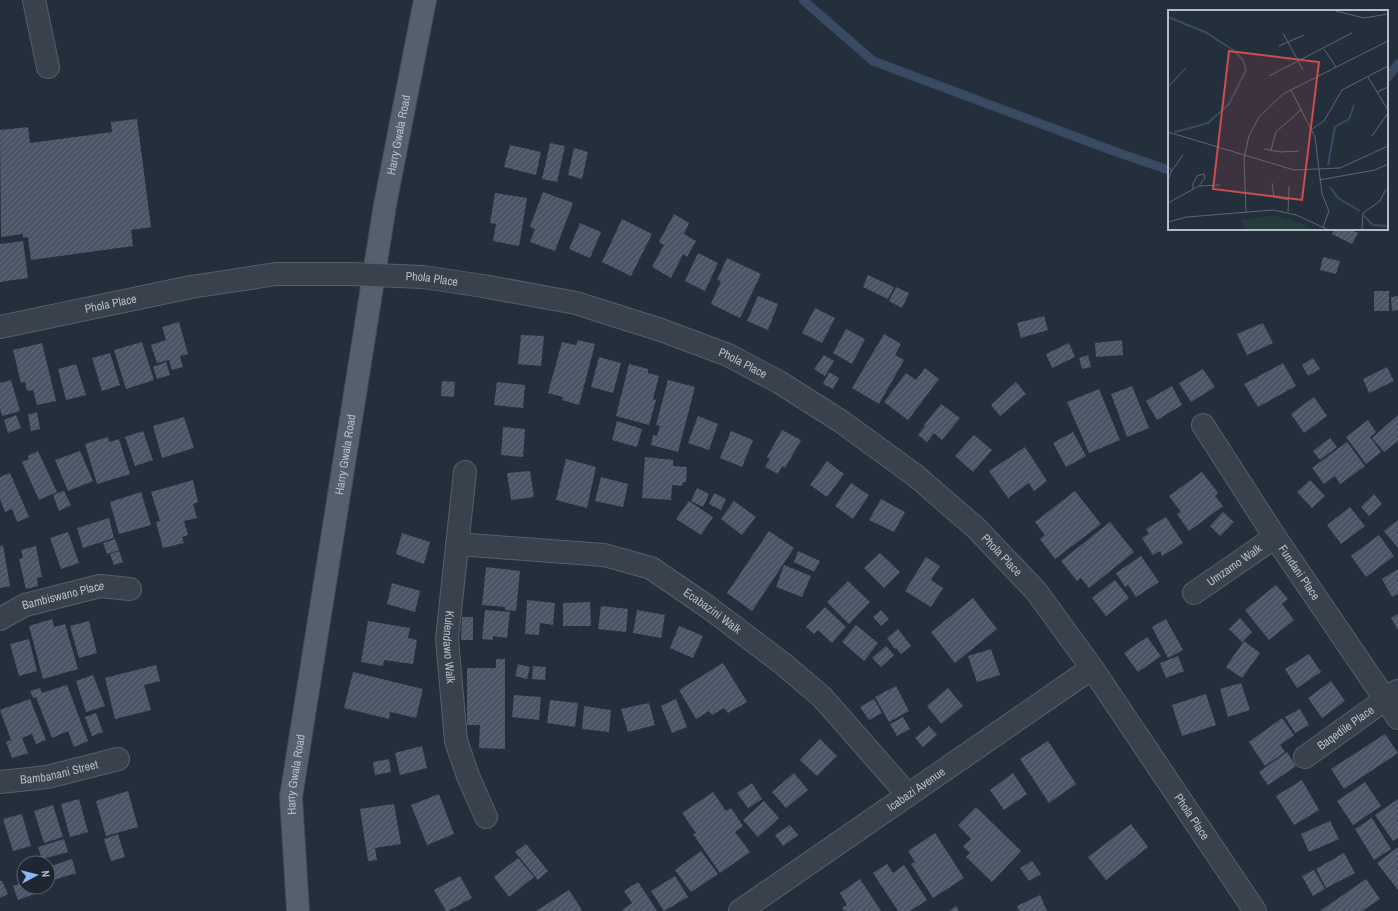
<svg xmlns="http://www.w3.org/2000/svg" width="1398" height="911" viewBox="0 0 1398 911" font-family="'Archivo Narrow',sans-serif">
	<defs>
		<pattern id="building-hatch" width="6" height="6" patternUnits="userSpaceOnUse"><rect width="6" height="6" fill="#4a5665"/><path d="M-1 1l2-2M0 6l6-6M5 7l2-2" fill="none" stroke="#626c7a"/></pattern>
	</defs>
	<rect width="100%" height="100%" fill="#242f3c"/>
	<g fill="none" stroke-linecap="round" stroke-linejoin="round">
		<path stroke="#384b63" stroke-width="9" d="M803 0 873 61 1119 153 1169 170
			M1387 78 1398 64"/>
	</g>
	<path fill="url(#building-hatch)" d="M137 119 151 227 131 230 133 246 31 260 28 237 23 238V234L1 237 0 130 28 127 30 143 112 132 111 122Z
		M550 143 565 146 557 182 542 179Z
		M510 145 541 152 536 175 504 167Z
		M574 148 588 152 582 179 568 175Z
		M543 192 573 203 555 251 530 242 535 229 530 227Z
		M495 193 527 198 519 246 493 241 496 224 490 223Z
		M674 214 689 223 684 234 696 241 687 257 683 254 671 278 652 267 664 245 659 242Z
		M622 219 652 234 631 276 602 262Z
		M580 223 601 232 590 258 569 249Z
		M1335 229H1349L1358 233 1352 244 1332 234Z
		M23 241 28 278 0 282V244Z
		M698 253 718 263 705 291 685 281Z
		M1323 257 1340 261 1336 274 1320 270Z
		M727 258 761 274 740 318 711 304 721 281 717 280Z
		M868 275 894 287 888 299 863 287Z
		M896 287 909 293 902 308 889 301Z
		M1374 291H1389V311H1374Z
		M758 296 778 304 768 330 747 321Z
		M1398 296V310L1392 311 1391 297Z
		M815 308 835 318 822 343 802 333Z
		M1044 316 1048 330 1021 338 1017 323Z
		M179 322 188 354 180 356 183 367 172 370 169 360 157 363 151 345 166 340 162 327Z
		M1263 323 1273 343 1247 355 1237 334Z
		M846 329 865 339 852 364 833 353Z
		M884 334 901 344 895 355 904 360 879 404 852 388Z
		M521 335 544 336 541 366 518 364Z
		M578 340 595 344 579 405 562 400 563 397 548 393 562 342 576 345Z
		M1122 340 1123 355 1096 357 1095 343Z
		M142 342 154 380 126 389 114 350Z
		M42 343 56 401 37 405 33 390 27 391 25 382 21 383 13 350Z
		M1069 343 1075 357 1052 368 1046 354Z
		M110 353 120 385 102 391 92 358Z
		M824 355 834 361 825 376 814 369Z
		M1088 355 1091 367 1082 369 1079 358Z
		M599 357 621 363 613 393 591 387Z
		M1313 358 1320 369 1308 376 1302 365Z
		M166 362 170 375 157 379 153 367Z
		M1283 363 1296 386 1258 407 1244 384Z
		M76 364 86 395 66 400 58 369Z
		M629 364 648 369V373L659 376 653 399 656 400 649 425 616 416Z
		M1387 367 1394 381 1369 393 1363 379Z
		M925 368 939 379 908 420 884 402 906 373 916 380Z
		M1203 369 1215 387 1191 402 1179 383Z
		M829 372 839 378 833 389 823 384Z
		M11 380 20 411 2 416 0 409V383Z
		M668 380 695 387 678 452 651 445 653 435 657 436 660 426 656 425Z
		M442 381 455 382 454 397 441 396Z
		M497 382 525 385 523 408 494 405Z
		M1016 382 1026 394 1000 416 991 405Z
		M1132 386 1149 428 1127 437 1111 394Z
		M1172 386 1182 405 1157 420 1146 401Z
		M1099 389 1120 440 1089 453 1067 402Z
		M1314 397 1327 416 1304 433 1291 414Z
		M941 404 960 418 942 440 934 433 927 442 918 435 925 426 924 425Z
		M37 412 40 429 31 431 28 415Z
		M16 415 21 428 8 433 4 420Z
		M1398 415V441L1384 452 1372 438Z
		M698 416 718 424 709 450 688 443Z
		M184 417 194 448 162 458 153 426Z
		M1368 420 1376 432 1370 437 1381 452 1366 464 1346 437Z
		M617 421 642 429 637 447 612 440Z
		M503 427 525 429 523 457 501 455Z
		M782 430 801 440 785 468 782 466 778 474 765 467 770 459 767 457Z
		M143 431 153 460 135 466 125 437Z
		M731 431 753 440 742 467 720 458Z
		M1073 432 1086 456 1066 467 1053 443Z
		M974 435 992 450 973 472 955 456Z
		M108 437 109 442 119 439 130 474 97 484 85 444Z
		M1330 438 1337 447 1320 460 1313 451Z
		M1347 442 1365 466 1340 484 1335 476 1324 484 1312 468Z
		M1025 447 1047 481 1034 491 1029 483 1008 498 989 471Z
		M38 451 57 492 39 500 22 462 29 459 28 456Z
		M80 451 93 481 68 491 55 460Z
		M645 457 673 460V466L687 467 686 482H683L682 486 672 485 671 500 642 498Z
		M566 459 596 467 587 508 556 500Z
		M827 461 844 474 827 497 810 485Z
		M530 471 534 497 511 500 507 473Z
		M1202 472 1218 493 1215 496 1223 506 1189 531 1177 514 1181 512 1169 496Z
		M10 473 29 517 17 522 12 509 5 512 0 499V477Z
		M601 477 628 484 623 507 595 501Z
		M193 480 198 502 193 504 197 518 184 521 188 535 182 537 184 543 163 548 156 522 160 521 151 492Z
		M1310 480 1325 496 1312 508 1297 492Z
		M851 483 869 495 853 519 835 506Z
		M697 488 709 494 703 507 691 501Z
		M64 491 71 505 59 511 53 495Z
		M1075 491 1101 524 1055 559 1040 539 1045 535 1035 522Z
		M141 492 151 525 119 534 110 502Z
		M714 493 726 499 721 510 709 504Z
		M1374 494 1382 504 1369 516 1361 507Z
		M881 499 905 512 894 532 869 520Z
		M689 501 713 517 701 535 676 519Z
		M734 501 756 517 742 535 721 519Z
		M1350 507 1365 526 1341 544 1327 525Z
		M1223 512 1234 522 1220 536 1210 526Z
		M1166 517 1183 543 1162 556 1160 551 1153 555 1142 538 1149 534 1146 529Z
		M109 518 114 538 83 548 77 528Z
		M1398 520V548L1384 531Z
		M1110 522 1134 552 1089 588 1081 578 1077 581 1061 561Z
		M769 531 794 548 752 611 727 593Z
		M68 532 79 563 61 569 50 538Z
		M402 533 430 542 424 564 396 554Z
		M1379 535 1394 556 1366 577 1351 556Z
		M115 539 119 550 107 554 103 543Z
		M3 545 10 586 0 588V546Z
		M36 546 42 577 37 578 38 586 26 589 19 559 23 558 21 550Z
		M119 551 123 562 114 565 110 554Z
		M798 551 820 561 814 572 794 562Z
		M880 553 900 572 884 588 864 568Z
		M1141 556 1159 582 1136 597 1128 585 1125 587 1116 573Z
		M926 557 940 566 931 580 943 588 931 607 905 591Z
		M784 565 811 576 802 597 776 587Z
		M486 567 520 571 516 611 505 610V607L482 605Z
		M1398 569V594L1392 597 1382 579Z
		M1115 580 1129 598 1106 616 1092 598Z
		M848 581 870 602 849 624 827 602Z
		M392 583 420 591 415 612 387 604Z
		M1276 585 1288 599 1282 604 1294 620 1269 640 1245 610Z
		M973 598 997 629 955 663 931 632Z
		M527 600 555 603 553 625 540 623 539 635 525 634Z
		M590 602 591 626H563V603Z
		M601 606 628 609 626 632 598 629Z
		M825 607 846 627 832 643 818 630 814 634 806 627Z
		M485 610 510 612 507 638 493 636V640L482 639Z
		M637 610 665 615 661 638 633 633Z
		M881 610 889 619 881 626 873 617Z
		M1398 614V630L1391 618Z
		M462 617H473V640H461Z
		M1240 618 1252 632 1242 642 1229 629Z
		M52 619 54 627 65 624 78 669 43 679 29 626Z
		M1166 619 1183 650 1168 658 1152 627Z
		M89 621 97 653 79 658 70 626Z
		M368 621 410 628 408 638 417 640 413 664 384 660 383 666 361 662Z
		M856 625 878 643 864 661 842 642Z
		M679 626 703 636 693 658 670 648Z
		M898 629 911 646 901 654 896 648 895 649 887 638Z
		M1147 637 1161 656 1138 672 1124 653Z
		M29 639 37 671 19 676 10 644Z
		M1244 641 1260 653 1242 678 1226 667Z
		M886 646 894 655 881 667 872 658Z
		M991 649 1000 675 977 682 968 656Z
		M1309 654 1321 672 1297 688 1285 669Z
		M1178 656 1184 671 1166 678 1160 663Z
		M496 659H505V749L479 748 480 725H467V668H496Z
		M723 663 747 702 728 713 724 708 712 715 709 711 696 719 679 690Z
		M518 664 530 667 527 679 515 676Z
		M156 665 160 681 144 685 151 710 115 719 105 678Z
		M533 666 546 667 545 680 532 679Z
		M353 672 423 689 416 718 390 712 389 719 344 708Z
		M93 675 105 706 86 712 76 681Z
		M1331 681 1345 701 1322 718 1308 698Z
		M1241 683 1250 710 1228 717 1220 689Z
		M67 685 88 741 74 747 68 731 52 738 36 697 33 698 30 691 40 688 42 693Z
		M896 686 909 711 889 722 875 697Z
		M948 688 963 706 941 724 927 706Z
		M1206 694 1216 725 1182 736 1172 705Z
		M514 695 541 697 539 720 512 717Z
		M30 699 46 740 36 744 32 734 22 738 28 753 12 758 6 742 11 740 0 710Z
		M676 699 687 727 672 733 661 706Z
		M874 699 882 713 869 720 860 707Z
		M550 700 578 703 575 727 547 723Z
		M649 703 655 725 628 732 621 709Z
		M584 706 611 710 609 732 582 729Z
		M1300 709 1309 725 1295 733 1285 717Z
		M96 713 103 732 92 736 85 717Z
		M903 717 910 729 897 736 890 724Z
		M1282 718 1294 735 1280 745 1285 752 1265 766 1249 742Z
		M929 726 937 735 923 747 915 738Z
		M1385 734 1398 753 1344 789 1331 769Z
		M820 739 837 756 817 776 800 760Z
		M1048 741 1076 784 1049 803 1020 759Z
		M422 746 427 768 400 775 395 753Z
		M1287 752 1296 766 1268 785 1259 772Z
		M389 759 391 772 375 775 373 762Z
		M794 773 808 790 786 808 772 792Z
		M1013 773 1027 794 1004 810 990 790Z
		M1302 780 1319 810 1294 825 1276 796Z
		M1365 782 1381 806 1353 825 1337 801Z
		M752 783 762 799 748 808 737 793Z
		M128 791 138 827 106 836 96 801Z
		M713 792 726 811 731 808 743 826 735 832 750 852 720 873 693 834 696 833 682 813Z
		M439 794 454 834 427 845 411 805Z
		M79 799 88 832 70 837 61 804Z
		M1398 799V838L1393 841 1375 815Z
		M764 801 779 818 758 837 743 820Z
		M394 804 401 844 375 848 377 860 368 861 360 809Z
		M53 805 63 837 44 843 34 811Z
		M976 807 1021 851 992 882 966 857 970 853 963 846 971 839 958 825Z
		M22 814 31 846 13 851 3 819Z
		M1372 818 1391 849 1374 860 1355 829Z
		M1330 821 1339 839 1309 852 1301 834Z
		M1131 824 1148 847 1106 880 1088 857Z
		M790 825 798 835 783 846 775 835Z
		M935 833 964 878 933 898 911 864 915 862 908 851Z
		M118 834 125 857 111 861 104 839Z
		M64 839 68 852 42 859 38 847Z
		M526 844 548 871 538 880 515 852Z
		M1398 847V890L1377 863Z
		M701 851 718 874 691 892 675 870Z
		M1344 853 1355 873 1326 888 1316 869Z
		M518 858 534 877 509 897 494 877Z
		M72 859 76 873 50 881 48 875V867Z
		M1032 861 1041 874 1029 881 1020 868Z
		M887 864 893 873 904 865 927 900 910 911H898L873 873Z
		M1314 870 1325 889 1313 896 1302 876Z
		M460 876 472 898 448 911H446L434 890Z
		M675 876 688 897 664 911 651 891Z
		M860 879 881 911H845L842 908 847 905 840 893Z
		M1366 879 1380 899 1362 911H1320Z
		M0 881H2L8 894 0 898Z
		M24 882V887H48V889L18 900 13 886Z
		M638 882 646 894 657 911H623L622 910 632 903 624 891Z
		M569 890 582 910 581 911H536Z
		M1040 895 1047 911H1019L1017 906Z
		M956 906 959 911H949Z"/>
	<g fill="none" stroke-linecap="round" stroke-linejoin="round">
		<defs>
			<g id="minor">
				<path d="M34 0 48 67"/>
				<path id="s1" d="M483 286 576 303 661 330 728 355 779 382 842 422 916 476 976 528 1036 591 1092 668 1255 911"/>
				<path id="s2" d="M0 327 191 287"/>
				<path id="s3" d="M1203 425 1275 537 1398 718"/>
				<path id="s4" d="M465 472 447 639 456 741 468 776 486 817"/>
				<path id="s5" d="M457 544 604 555 651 568 708 607 782 663 822 697 908 795"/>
				<path id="s6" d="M1194 593 1275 537"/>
				<path id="s7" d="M0 619 25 605 100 586 130 589"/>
				<path id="s8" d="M1305 757 1397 691"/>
				<path id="s9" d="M0 782 47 777 118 759"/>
				<path id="s10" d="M740 911 1092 668"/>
			</g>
			<g id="major">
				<path id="s11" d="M298 911 291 797 385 205 425 0"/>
			</g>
		</defs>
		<use href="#minor" stroke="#565f6a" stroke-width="24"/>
		<use href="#major" stroke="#414a55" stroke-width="24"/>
		<use href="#minor" stroke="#38414c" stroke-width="22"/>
		<use href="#major" stroke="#56606c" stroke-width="22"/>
		<defs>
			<g id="minor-bridge">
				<path id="s12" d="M191 287 276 274H350L423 277 483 286"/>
			</g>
		</defs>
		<use href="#minor-bridge" stroke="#565f6a" stroke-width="24" stroke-linecap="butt"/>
		<use href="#minor-bridge" stroke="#38414c" stroke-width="22"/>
	</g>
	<g text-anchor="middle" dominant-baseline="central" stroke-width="4" stroke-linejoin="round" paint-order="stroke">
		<g font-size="12" fill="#b3bcc8" stroke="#1d2631">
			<text stroke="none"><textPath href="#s11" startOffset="785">Harry Gwala Road</textPath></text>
			<text stroke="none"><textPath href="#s12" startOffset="242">Phola Place</textPath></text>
			<text stroke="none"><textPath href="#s2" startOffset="113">Phola Place</textPath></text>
			<text stroke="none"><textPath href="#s1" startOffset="272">Phola Place</textPath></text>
			<text stroke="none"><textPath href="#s11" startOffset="461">Harry Gwala Road</textPath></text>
			<text stroke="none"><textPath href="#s1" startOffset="596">Phola Place</textPath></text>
			<text stroke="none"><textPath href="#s6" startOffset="49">Umzamo Walk</textPath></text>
			<text stroke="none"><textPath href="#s3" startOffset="176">Fundani Place</textPath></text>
			<text stroke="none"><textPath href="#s7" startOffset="68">Bambiswano Place</textPath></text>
			<text stroke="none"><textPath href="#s5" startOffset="271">Ecabazini Walk</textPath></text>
			<text stroke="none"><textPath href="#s4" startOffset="176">Kulendawo Walk</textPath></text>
			<text stroke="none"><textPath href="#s8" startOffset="50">Baqedile Place</textPath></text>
			<text stroke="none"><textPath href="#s9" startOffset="60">Bambanani Street</textPath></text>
			<text stroke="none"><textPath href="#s11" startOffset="137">Harry Gwala Road</textPath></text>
			<text stroke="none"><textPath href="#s10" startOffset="214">Icabazi Avenue</textPath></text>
			<text stroke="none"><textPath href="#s1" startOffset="920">Phola Place</textPath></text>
		</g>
	</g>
	<g transform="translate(1168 10)">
		<rect width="220" height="220" fill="#242f3c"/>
		<path d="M107 205 138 215 145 220H77L72 210Z" fill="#263b3d"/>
		<path fill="none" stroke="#384b63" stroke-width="2" d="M0 7 37 22 65 40 75 50 78 60 61 94 40 113 7 122M160 155 167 117 181 109 186 95M162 177 170 188 192 201M196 206 205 215 220 216"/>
		<path fill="none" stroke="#5d6774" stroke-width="1" d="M164 0 196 8 220 4M115 23 135 60M111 36 136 25M156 39 168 57M101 66 184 23M200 67 220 100M0 77 18 58M123 80 147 127 154 184 161 201 155 217M209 82 220 77M144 119 156 111 174 80 220 56M0 122 126 160 172 158 220 136M204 126 220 103M96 139 113 142 131 141M103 140 108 122 134 99M0 157 4 160 0 170M3 162 15 145M151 170 207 160 220 154M104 173 106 187 121 190M31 176 52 175M0 193 31 176 37 168 36 164 29 166 25 174V179M78 202 76 148 81 126 91 107 115 84 220 31M120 202 121 176M0 212 19 207 105 200 128 205 161 220M194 220 195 203 212 191 218 179"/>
		<path fill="#cd4d50" fill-opacity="0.15" stroke="#cd4d50" stroke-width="2" d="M61 41 151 52 134 190 45 179Z"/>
		<rect width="220" height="220" fill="none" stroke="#b3bcc8" stroke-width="2"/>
	</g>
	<g transform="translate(36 875) rotate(83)"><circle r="19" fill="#1d2631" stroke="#59626d"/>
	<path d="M0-3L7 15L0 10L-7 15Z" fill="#8ab8f6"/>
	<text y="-6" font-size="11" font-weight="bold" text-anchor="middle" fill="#b3bcc8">N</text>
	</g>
</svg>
